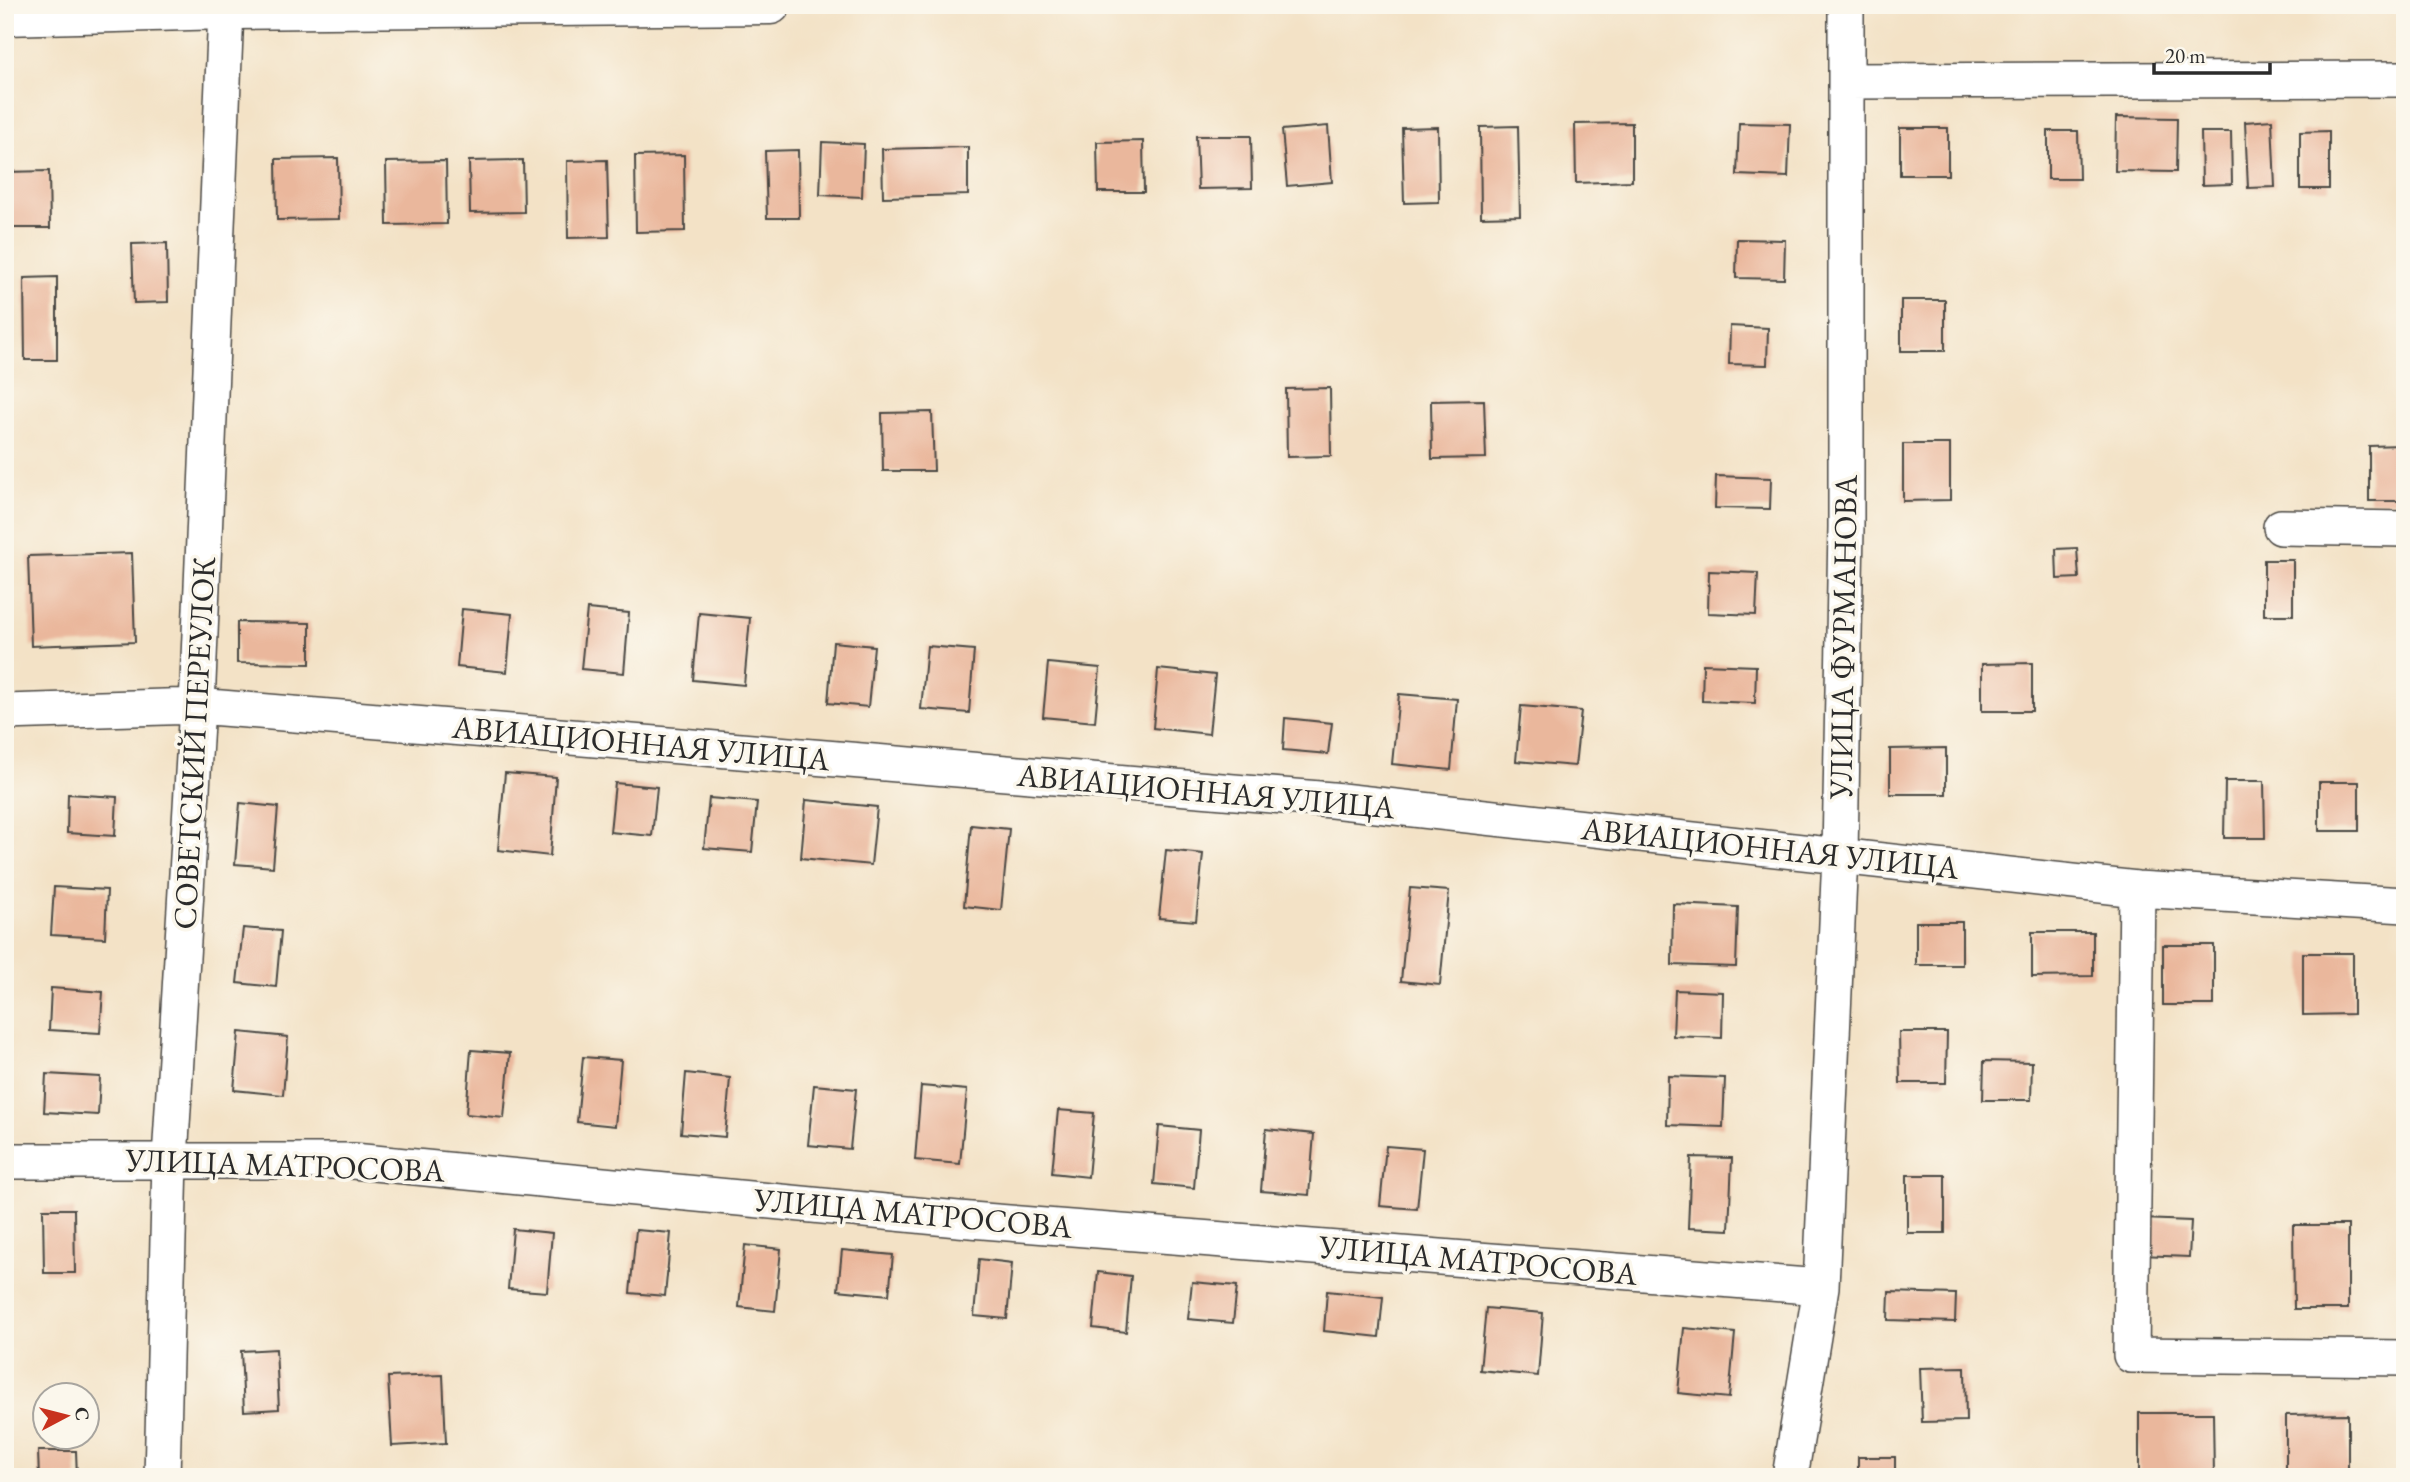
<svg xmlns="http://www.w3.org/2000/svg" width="2410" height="1482" viewBox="0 0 2410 1482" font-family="'EB Garamond',serif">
	<rect width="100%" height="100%" fill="#fbf7ec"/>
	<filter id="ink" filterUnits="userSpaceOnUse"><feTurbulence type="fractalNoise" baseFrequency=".0143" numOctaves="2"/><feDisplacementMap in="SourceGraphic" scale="14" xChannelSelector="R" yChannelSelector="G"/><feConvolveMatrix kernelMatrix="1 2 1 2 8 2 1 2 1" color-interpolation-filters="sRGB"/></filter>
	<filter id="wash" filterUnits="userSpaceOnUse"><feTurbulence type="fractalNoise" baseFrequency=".00686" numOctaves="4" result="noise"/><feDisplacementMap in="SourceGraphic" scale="28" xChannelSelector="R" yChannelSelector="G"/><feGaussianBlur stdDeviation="1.57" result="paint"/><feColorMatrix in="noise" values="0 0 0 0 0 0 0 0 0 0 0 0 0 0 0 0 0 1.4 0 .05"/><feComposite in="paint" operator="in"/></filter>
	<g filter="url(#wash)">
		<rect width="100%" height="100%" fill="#f3e2c6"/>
		<g id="blocks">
			<path fill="#eab79c" d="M2116 117 2177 118 2176 172 2115 171Z
				M2272 120 2275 187 2248 188 2245 122Z
				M1632 123V181L1576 183 1575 124Z
				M1739 123 1790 124 1788 177 1737 175Z
				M1328 126 1332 182 1287 186 1282 130Z
				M1518 126 1520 216 1481 217 1480 127Z
				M1438 127 1439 202 1404 203 1402 128Z
				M1900 128H1948V175H1900Z
				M2048 131H2078L2079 179H2048Z
				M2329 131V189H2300V132Z
				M2201 132H2231L2232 184 2202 185Z
				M1196 136H1251L1252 188 1198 189Z
				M1143 141 1144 192H1098L1097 142Z
				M822 142 864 144 862 197 820 195Z
				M968 147V195L883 197 882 149Z
				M798 150 799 218H767L765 151Z
				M684 155 685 231 636 232 635 156Z
				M338 158 339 219 277 220 276 159Z
				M523 160 524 212 470 213 469 161Z
				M607 160 609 237 568 238 567 161Z
				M446 161 447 224 387 225 386 162Z
				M49 171 50 228H5V172Z
				M1737 239 1785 240 1784 279 1736 278Z
				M167 243 168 302 134 303 132 244Z
				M57 277V360H25L24 278Z
				M1901 300H1945V351H1901Z
				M1730 326 1768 328 1767 365 1729 364Z
				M1330 388 1331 456 1287 457 1286 389Z
				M1484 400 1486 458 1432 459 1431 401Z
				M932 412 934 471H883L882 413Z
				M1903 444H1950V500L1903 501Z
				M2402 445 2403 501H2369V446Z
				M1716 476 1771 478 1770 509 1715 508Z
				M2077 548 2079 578 2057 579 2056 549Z
				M132 553 135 642 31 646 28 556Z
				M2264 560H2293V615H2264Z
				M2401 566H2405V618H2401Z
				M1709 571 1758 573 1756 615 1708 613Z
				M462 609 512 614 507 672 457 667Z
				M587 609 629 613 624 673 581 669Z
				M699 613 750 618 744 685 693 680Z
				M237 622 310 623V664L237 663Z
				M833 642 874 646 868 707 828 703Z
				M927 646 974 650 969 713 921 709Z
				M1048 663 1100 668 1095 722 1043 717Z
				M2032 663V711H1982V664Z
				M1703 664 1756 666 1755 703 1702 701Z
				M1158 669 1215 675 1209 734 1153 728Z
				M1399 694 1457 699 1451 770 1392 764Z
				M1521 706 1581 711 1575 766 1516 761Z
				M1285 718 1332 723 1328 754 1283 750Z
				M1946 748V794H1890V749Z
				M505 773 556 777 550 856 498 850Z
				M2225 781H2264L2265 838H2224Z
				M2319 782H2359V831H2319Z
				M615 783 657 787 652 836 610 832Z
				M68 794 117 797 115 836 67 833Z
				M709 798 757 802 752 852 704 848Z
				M806 800 877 807 871 865 801 858Z
				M240 803 278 807 273 867 235 864Z
				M971 825 1009 829 1001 910 964 906Z
				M1166 850 1203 854 1196 921 1159 918Z
				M54 887 107 890 105 938 51 935Z
				M1410 888 1449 891 1440 985 1401 981Z
				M1673 904 1738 907 1736 967 1672 965Z
				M1916 922H1962V965H1916Z
				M243 928 281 931 276 987 237 983Z
				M2032 932H2093V976L2032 977Z
				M2163 945H2214V1005H2163Z
				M2303 953H2353V1014L2303 1015Z
				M51 988 103 992 100 1033 49 1030Z
				M1675 990 1723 992 1722 1038 1673 1036Z
				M239 1032 288 1037 283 1095 234 1090Z
				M1899 1032H1947L1946 1083H1900Z
				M471 1050 510 1053 504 1118 466 1114Z
				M583 1057 621 1060 615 1126 577 1122Z
				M1984 1061 2032 1062 2031 1100H1983Z
				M686 1073 730 1078 725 1137 681 1133Z
				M46 1074 100 1077 98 1115 44 1112Z
				M1668 1076 1725 1078 1723 1127 1667 1125Z
				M814 1085 856 1089 850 1149 808 1145Z
				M921 1086 967 1090 960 1164 915 1160Z
				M1058 1110 1094 1113 1088 1177 1052 1173Z
				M1159 1126 1199 1130 1194 1188 1154 1184Z
				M1266 1129 1314 1134 1309 1195 1261 1191Z
				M1386 1146 1423 1149 1417 1209 1380 1206Z
				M1691 1157 1732 1158 1729 1230 1688 1228Z
				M1907 1175H1945V1233H1907Z
				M43 1209H74L75 1273H44Z
				M2142 1219 2191 1221 2189 1257 2141 1255Z
				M2293 1225H2348V1309H2294Z
				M513 1229 552 1233 547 1292 508 1289Z
				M636 1230 671 1233 665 1296 630 1293Z
				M745 1245 781 1249 775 1311 739 1307Z
				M842 1250 893 1255 889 1295 838 1290Z
				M979 1259 1012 1263 1007 1319 974 1316Z
				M1098 1272 1131 1276 1126 1332 1093 1328Z
				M1192 1282 1237 1286 1233 1323 1188 1319Z
				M1327 1291 1383 1297 1379 1337 1324 1331Z
				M1889 1292 1956 1294 1955 1322 1888 1320Z
				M1486 1308 1543 1313 1538 1376 1480 1370Z
				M1684 1328 1735 1333 1729 1398 1678 1393Z
				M276 1349 279 1409 244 1411 241 1351Z
				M1965 1367 1966 1421 1922 1422 1920 1368Z
				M443 1375 446 1443 392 1446 388 1377Z
				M2139 1413H2213L2214 1477H2139Z
				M2348 1414V1477H2286V1415Z
				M38 1451H76L77 1477H39Z
				M1858 1457H1895V1477H1858Z"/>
		</g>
	</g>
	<g filter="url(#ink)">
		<use href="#blocks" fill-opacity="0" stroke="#494642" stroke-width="2"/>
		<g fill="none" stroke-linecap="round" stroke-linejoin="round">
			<defs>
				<path id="street" d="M1846 81 2405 79
					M2281 527 2405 529
					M5 712 197 706 1332 800 2137 889 2405 905
					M2137 889 2131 1355 2405 1358
					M5 1161H353L958 1219 1821 1287
					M162 1477 170 1159 197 706 226 10
					M1790 1477 1821 1287 1840 855 1846 527V5"/>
				<path id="primary" d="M5 16 226 10 771 5"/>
			</defs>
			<use href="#street" stroke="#494642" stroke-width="38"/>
			<use href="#primary" stroke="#494642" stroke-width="41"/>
			<use href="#street" stroke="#fff" stroke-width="35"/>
			<use href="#primary" stroke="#fff" stroke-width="38"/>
		</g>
	</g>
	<g text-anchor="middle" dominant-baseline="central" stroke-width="7" stroke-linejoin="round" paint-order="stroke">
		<g font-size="32" fill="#2b2b2b" stroke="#fbf7ec">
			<text transform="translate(1843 637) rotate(-89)">УЛИЦА ФУРМАНОВА</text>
			<text transform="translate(194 743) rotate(-87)">СОВЕТСКИЙ ПЕРЕУЛОК</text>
			<text transform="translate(641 743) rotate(5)">АВИАЦИОННАЯ УЛИЦА</text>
			<text transform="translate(1206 791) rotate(5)">АВИАЦИОННАЯ УЛИЦА</text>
			<text transform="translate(1770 848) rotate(6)">АВИАЦИОННАЯ УЛИЦА</text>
			<text transform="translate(285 1165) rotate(2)">УЛИЦА МАТРОСОВА</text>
			<text transform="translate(913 1213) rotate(5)">УЛИЦА МАТРОСОВА</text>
			<text transform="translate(1478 1260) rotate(5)">УЛИЦА МАТРОСОВА</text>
		</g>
	</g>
	<rect width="2410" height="1482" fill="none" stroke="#fbf7ec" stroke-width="28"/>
	<g transform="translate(66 1416) rotate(83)"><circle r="33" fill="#fbf7ec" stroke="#a8a59f" stroke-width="2"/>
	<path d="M0-5L12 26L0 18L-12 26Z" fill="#c8321e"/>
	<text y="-10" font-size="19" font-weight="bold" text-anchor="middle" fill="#2b2b2b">С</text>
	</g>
	<path d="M2154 63v10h116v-10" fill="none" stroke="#2b2b2b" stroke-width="3.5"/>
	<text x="2165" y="63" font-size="21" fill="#2b2b2b" stroke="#fbf7ec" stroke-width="5" paint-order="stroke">20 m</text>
</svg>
